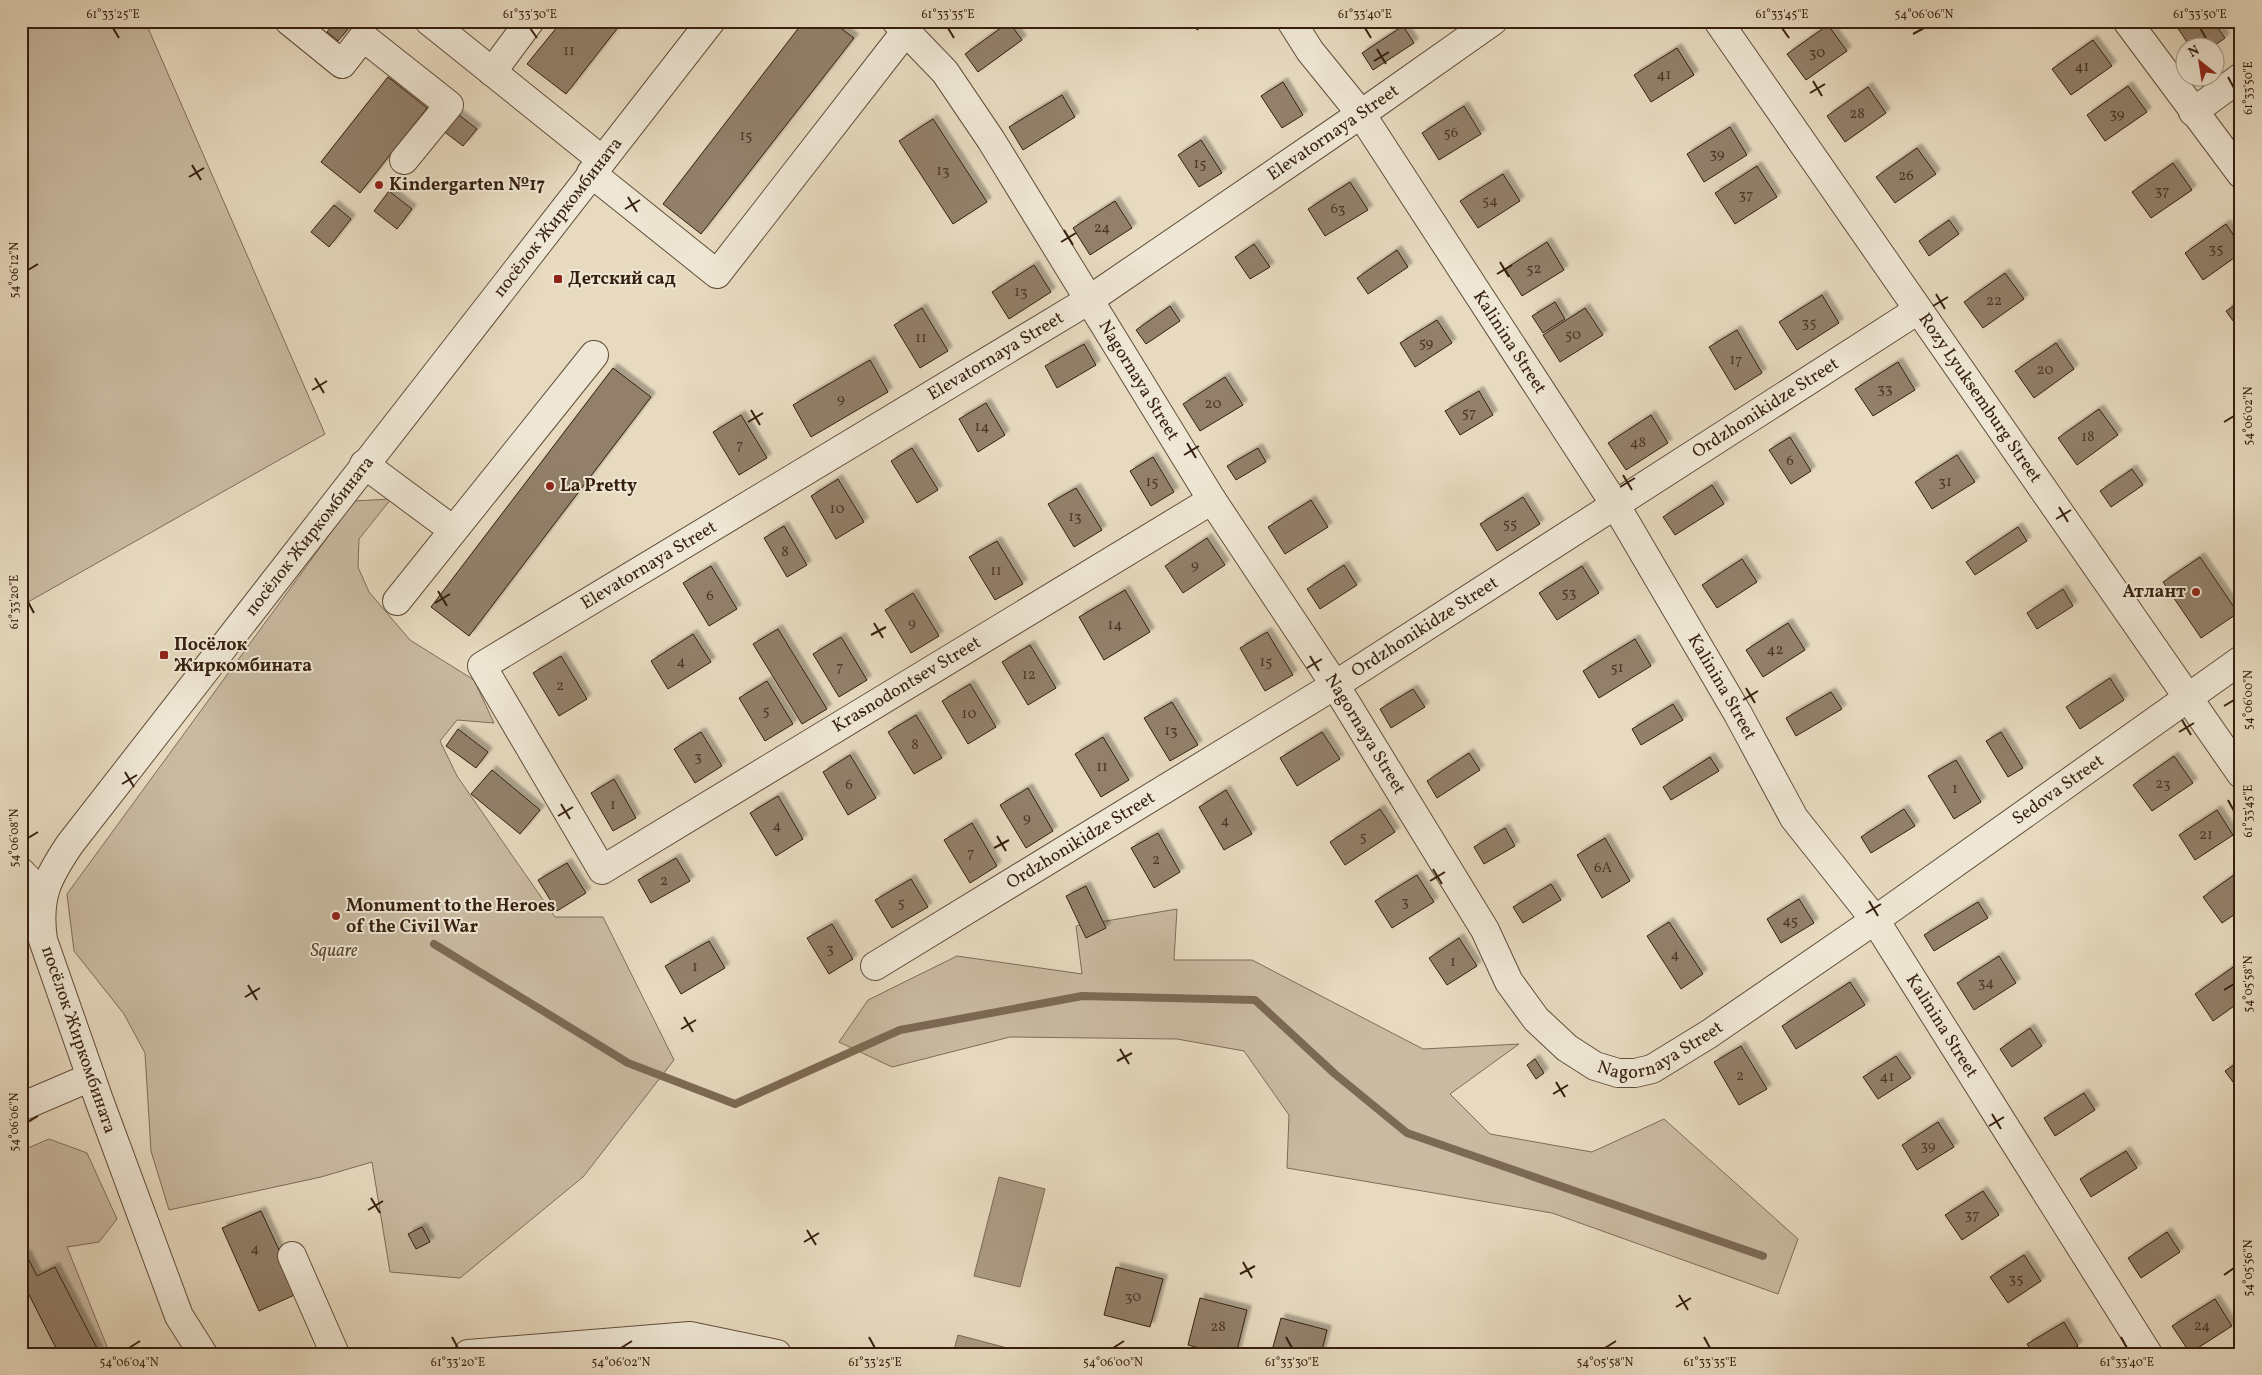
<svg xmlns="http://www.w3.org/2000/svg" width="2262" height="1375" viewBox="0 0 2262 1375" font-family="Vollkorn,serif">
	<defs>
		<filter id="shadow"><feDropShadow dx="4.5" dy="-4.5" stdDeviation="1" flood-color="#0004"/></filter>
	</defs>
	<rect width="100%" height="100%" fill="#e7dabf"/>
	<filter id="stains"><feTurbulence type="fractalNoise" baseFrequency=".004" numOctaves="4"/><feColorMatrix values="0 0 0 0 .2 0 0 0 0 .09 0 0 0 0 .02 0 0 0 .5 -.17"/></filter>
	<radialGradient id="worn" r=".72"><stop offset=".6" stop-color="#630" stop-opacity="0"/><stop offset="1" stop-color="#630" stop-opacity=".3"/></radialGradient>
	<path fill="#c9baa1" stroke="#806c58" d="M21 21H145L325 434 21 606Z
		M391 499 359 539 358 567 369 592 410 640 474 680 494 723 457 720 440 741 457 776 555 917H603L674 1060 583 1177 460 1278 390 1272 372 1162 321 1177 169 1210 151 1151 145 1053 124 1014 74 951 67 894 354 501Z
		M1177 909 1174 960H1252L1423 1049 1519 1044 1450 1094 1490 1134 1592 1152 1664 1119 1798 1239 1778 1294 1552 1213 1287 1168 1289 1115 1244 1051 1177 1039 1010 1037 892 1067 839 1042 868 1000 957 956 1082 974 1076 926Z
		M49 1139 87 1153 117 1219 99 1242 67 1247 110 1354H21V1151Z"/>
	<path fill="#ab9a83" stroke="#7c6954" d="M999 1177 1045 1189 1020 1287 974 1276Z
		M958 1335 1011 1349 1010 1354H953Z"/>
	<g fill="none" stroke-linecap="round" stroke-linejoin="round">
		<path stroke="#7c6954" stroke-width="8" d="M434 944 628 1063 735 1104 900 1030 1082 996 1255 1000 1335 1074 1407 1133 1763 1256"/>
	</g>
	<path fill="#92806a" stroke="#361f0e" filter="url(#shadow)" d="M336 21H351L353 23 338 41 327 32Z
		M562 21H623L566 94 527 64Z
		M804 21H831L854 38 701 234 663 204Z
		M1191 21H1211L1197 30Z
		M2173 21H2213L2225 38 2211 48H2191Z
		M1009 22 1022 40 978 72 965 54Z
		M1828 25 1847 51 1806 80 1787 54Z
		M1403 26 1414 43 1373 70 1362 53Z
		M2093 40 2112 66 2071 95 2052 69Z
		M1677 48 1694 75 1651 102 1634 75Z
		M388 77 427 108 360 193 321 162Z
		M1283 82 1303 115 1282 128 1261 96Z
		M2128 86 2147 112 2105 141 2087 115Z
		M1868 87 1886 113 1845 142 1827 116Z
		M1062 95 1075 117 1023 150 1009 127Z
		M1464 106 1481 134 1439 160 1422 133Z
		M455 112 477 129 463 146 442 130Z
		M933 119 987 202 953 224 899 141Z
		M1730 127 1747 155 1704 182 1687 154Z
		M1201 140 1222 173 1199 187 1178 155Z
		M1917 148 1936 174 1895 203 1876 177Z
		M2173 163 2192 190 2151 218 2132 192Z
		M1757 166 1777 197 1735 224 1715 193Z
		M1503 174 1520 201 1478 228 1460 201Z
		M1350 182 1368 210 1325 236 1308 209Z
		M389 191 412 209 397 229 374 211Z
		M1115 201 1132 228 1090 255 1073 228Z
		M334 205 351 219 329 247 311 232Z
		M1949 220 1959 234 1929 256 1919 241Z
		M2226 224 2241 246V253L2203 280 2185 253Z
		M1547 242 1564 270 1522 296 1505 269Z
		M1254 244 1270 267 1250 279 1235 257Z
		M1397 250 1408 267 1368 294 1357 278Z
		M1034 265 1051 292 1009 319 992 292Z
		M2005 273 2024 299 1983 328 1964 302Z
		M1822 295 1839 323 1797 350 1779 322Z
		M2241 301V332L2226 311Z
		M1555 302 1565 319 1543 333 1532 316Z
		M1170 306 1180 321 1146 344 1136 330Z
		M922 308 948 351 920 368 894 325Z
		M1585 308 1603 335 1560 362 1543 335Z
		M1437 320 1452 343 1415 367 1400 343Z
		M1737 330 1762 373 1735 390 1709 347Z
		M2056 343 2074 369 2034 398 2015 371Z
		M1084 344 1096 365 1057 388 1045 366Z
		M870 360 888 392 811 437 793 405Z
		M1898 362 1915 390 1873 416 1855 389Z
		M613 368 651 397 469 636 431 607Z
		M1225 377 1243 405 1200 431 1183 404Z
		M1479 391 1493 415 1460 435 1445 411Z
		M986 403 1005 435 978 452 959 419Z
		M2099 409 2118 435 2077 465 2058 438Z
		M741 415 767 458 739 475 713 432Z
		M1651 415 1668 443 1626 470 1608 443Z
		M1790 437 1811 471 1791 484 1769 450Z
		M912 448 938 490 917 503 891 461Z
		M1258 448 1266 462 1236 480 1227 466Z
		M1957 455 1975 482 1932 509 1915 482Z
		M1153 457 1174 492 1151 506 1130 471Z
		M2132 469 2143 485 2111 507 2100 491Z
		M838 479 864 522 836 539 811 496Z
		M1712 485 1724 504 1675 535 1663 517Z
		M1076 488 1102 530 1074 547 1048 504Z
		M1523 497 1540 524 1497 551 1480 524Z
		M1311 500 1328 527 1285 554 1268 527Z
		M784 526 807 565 787 577 764 538Z
		M2018 527 2027 541 1975 575 1966 562Z
		M1207 538 1225 565 1183 593 1165 566Z
		M997 541 1023 584 995 600 969 557Z
		M2200 557 2238 613 2201 638 2163 582Z
		M1742 559 1757 582 1717 608 1702 585Z
		M1344 565 1357 585 1320 609 1307 589Z
		M711 566 737 609 709 626 683 583Z
		M1582 566 1599 593 1557 620 1539 593Z
		M2063 589 2073 606 2037 629 2027 613Z
		M1125 590 1150 632 1104 660 1079 617Z
		M913 593 939 636 911 653 885 610Z
		M1788 623 1805 650 1763 677 1746 650Z
		M778 629 827 709 802 724 753 644Z
		M1267 632 1293 675 1265 691 1240 648Z
		M693 634 711 662 668 689 651 661Z
		M841 637 867 680 839 697 813 654Z
		M1635 639 1651 666 1599 698 1583 671Z
		M1030 645 1056 688 1028 705 1002 662Z
		M561 656 587 699 559 716 533 673Z
		M2110 678 2124 700 2080 729 2066 707Z
		M767 681 793 724 765 741 739 698Z
		M970 684 996 727 968 744 942 701Z
		M1413 689 1425 707 1391 728 1380 709Z
		M1831 692 1842 709 1796 736 1786 718Z
		M1172 702 1198 745 1170 761 1144 718Z
		M1673 704 1683 720 1641 745 1632 729Z
		M916 715 942 758 914 774 888 732Z
		M458 729 488 752 476 768 446 746Z
		M701 732 722 766 695 783 674 749Z
		M1322 732 1340 759 1297 786 1280 758Z
		M2001 732 2023 768 2008 777 1986 741Z
		M1103 737 1129 780 1101 797 1075 754Z
		M1469 753 1480 770 1437 798 1427 781Z
		M850 755 876 798 848 815 823 772Z
		M2174 756 2193 783 2152 811 2133 785Z
		M1710 757 1719 771 1671 800 1663 787Z
		M1956 760 1981 802 1954 819 1928 776Z
		M492 770 540 810 520 834 471 794Z
		M614 779 636 818 613 831 591 793Z
		M1028 788 1053 831 1026 848 1000 805Z
		M1226 790 1252 834 1224 850 1199 807Z
		M778 796 803 839 776 856 750 813Z
		M1380 809 1395 832 1345 865 1330 842Z
		M1904 809 1915 826 1871 853 1861 837Z
		M2217 810 2233 835 2195 860 2179 835Z
		M972 823 997 866 970 883 944 840Z
		M1505 828 1515 846 1484 864 1474 847Z
		M1158 833 1180 872 1154 888 1131 848Z
		M1605 838 1630 881 1602 898 1577 855Z
		M676 858 690 881 651 903 638 880Z
		M567 863 586 893 557 911 538 880Z
		M2241 870V910L2222 923 2203 897Z
		M1417 875 1434 902 1392 928 1375 901Z
		M911 879 928 907 892 928 875 900Z
		M1551 884 1561 900 1523 923 1513 907Z
		M1086 886 1106 928 1086 938 1066 896Z
		M1799 899 1814 923 1781 943 1767 919Z
		M1978 902 1988 918 1934 951 1924 935Z
		M1669 922 1703 974 1681 989 1647 936Z
		M832 924 853 959 829 974 807 938Z
		M1459 938 1477 966 1447 985 1429 958Z
		M709 941 725 968 681 994 665 966Z
		M1999 956 2016 983 1974 1010 1957 983Z
		M2236 965 2241 972V1001L2213 1021 2195 994Z
		M1850 982 1865 1005 1796 1049 1782 1026Z
		M2030 1028 2042 1046 2012 1067 2000 1049Z
		M1741 1046 1767 1089 1739 1105 1714 1062Z
		M1896 1056 1911 1078 1878 1099 1863 1077Z
		M1535 1059 1544 1073 1536 1079 1527 1065Z
		M2241 1060V1093L2225 1071Z
		M2084 1093 2095 1110 2055 1136 2044 1118Z
		M1938 1122 1954 1147 1917 1170 1902 1145Z
		M2126 1151 2137 1168 2091 1197 2080 1179Z
		M1983 1191 1999 1215 1962 1240 1945 1215Z
		M261 1211 299 1293 259 1311 222 1228Z
		M422 1227 430 1242 416 1249 408 1234Z
		M2167 1232 2180 1252 2141 1278 2128 1258Z
		M26 1254 37 1276 55 1267 99 1352 59 1354 21 1279V1256Z
		M2024 1255 2041 1281 2008 1303 1990 1277Z
		M1116 1267 1163 1279 1150 1327 1104 1315Z
		M1200 1298 1247 1310 1236 1354H1221L1188 1345Z
		M2215 1299 2232 1326 2190 1353 2172 1326Z
		M1281 1318 1327 1330 1321 1354H1271Z
		M2064 1322 2078 1346 2065 1354H2033L2027 1344Z"/>
	<g fill="none" stroke-linecap="round" stroke-linejoin="round">
		<defs>
			<g id="minor">
				<path d="M289 21 342 64 363 37 449 105 404 160"/>
				<path d="M429 21 602 160"/>
				<path id="s1" d="M896 21 945 72 991 140 1212 500 1335 685 1485 930 1509 982 1536 1019 1567 1048 1595 1066 1618 1073H1635L1652 1069 1709 1034 1875 920 2241 660"/>
				<path id="s2" d="M1291 21 1310 51 1361 114 1616 506 1738 714 1794 818 1875 920 2148 1354"/>
				<path id="s3" d="M1718 21 2241 774"/>
				<path d="M2127 21 2241 174"/>
				<path d="M492 72 530 21"/>
				<path d="M2193 112 2241 77"/>
				<path d="M591 173 717 274 906 31"/>
				<path d="M364 464 453 530"/>
				<path id="s4" d="M1212 500 602 870 482 666 1089 300 1361 114 1493 21"/>
				<path d="M397 601 594 355"/>
				<path d="M21 872 43 895"/>
				<path id="s5" d="M875 966 1335 685 1918 310"/>
				<path d="M21 1107 91 1077"/>
				<path d="M292 1256 335 1354"/>
				<path id="s6" d="M203 1354 179 1316 99 1100 43 940C37 897 47 878 70 844L711 21"/>
				<path d="M468 1354 690 1336 777 1354"/>
			</g>
		</defs>
		<use href="#minor" stroke="#624e3a" stroke-width="30"/>
		<use href="#minor" stroke="#efe7d5" stroke-width="28"/>
	</g>
	<path fill="none" stroke="#361f0e" stroke-width="2" d="M113 28 119 38M530 28 537 38M948 28 954 38M1365 28 1371 38M1782 28 1789 38M2200 28 2206 38M1913 34 1924 28M1377 49 1386 64M1374 61 1389 52M2228 77 2234 88M1813 81 1822 96M1810 93 1825 84M192 165 201 180M189 177 204 168M628 197 637 212M625 209 640 200M1064 230 1073 245M1061 242 1076 233M1500 262 1509 277M28 270 38 264M1497 274 1512 265M1936 294 1945 309M1933 306 1948 297M315 378 324 393M312 390 327 381M751 410 760 425M748 422 763 413M2224 422 2234 416M1187 443 1196 458M1184 455 1199 446M1623 475 1632 490M1620 487 1635 478M2059 507 2068 522M2056 519 2071 510M438 591 447 606M28 602 34 613M435 603 450 594M874 623 883 638M871 635 886 627M1310 656 1319 671M1307 668 1322 659M1746 688 1755 703M1743 700 1758 691M2224 706 2234 700M2182 720 2191 735M2179 732 2194 723M125 772 134 787M122 784 137 775M2228 800 2234 811M561 804 570 819M558 816 573 807M997 836 1006 851M28 838 38 832M994 848 1009 840M1433 869 1442 884M1430 881 1445 872M1869 901 1878 916M1866 913 1881 904M248 985 257 1000M2224 990 2234 984M245 997 260 988M684 1017 693 1032M681 1029 696 1020M1120 1049 1129 1064M1117 1061 1132 1053M1556 1082 1565 1097M1553 1094 1568 1085M1992 1114 2001 1129M28 1122 38 1116M1989 1126 2004 1117M371 1198 380 1213M368 1210 383 1201M807 1230 816 1245M804 1242 819 1233M1243 1262 1252 1278M1240 1274 1255 1266M2224 1275 2234 1268M1679 1295 1688 1310M1676 1307 1691 1298M452 1337 458 1348M869 1337 875 1348M1286 1337 1292 1348M1704 1337 1710 1348M2121 1337 2127 1348M129 1348 140 1341M621 1348 632 1341M1113 1348 1124 1341M1605 1348 1616 1341"/>
	<g fill="#8f2418" stroke="#efe7d5" stroke-width="2">
		<circle cx="379" cy="185" r="5"/>
		<rect x="553" y="274" width="10" height="10" rx="2.5"/>
		<circle cx="550" cy="486" r="5"/>
		<circle cx="2196" cy="592" r="5"/>
		<rect x="159" y="650" width="10" height="10" rx="2.5"/>
		<circle cx="336" cy="916" r="5"/>
	</g>
	<g text-anchor="middle" dominant-baseline="central" stroke-width="4" stroke-linejoin="round" paint-order="stroke">
		<g font-size="15" fill="#4d3725">
			<text x="569" y="51">11</text>
			<text x="1817" y="53">30</text>
			<text x="2082" y="67">41</text>
			<text x="1664" y="75">41</text>
			<text x="1857" y="114">28</text>
			<text x="2117" y="114">39</text>
			<text x="1451" y="133">56</text>
			<text x="746" y="136">15</text>
			<text x="1717" y="154">39</text>
			<text x="1200" y="164">15</text>
			<text x="943" y="171">13</text>
			<text x="1906" y="176">26</text>
			<text x="2162" y="191">37</text>
			<text x="1746" y="195">37</text>
			<text x="1490" y="201">54</text>
			<text x="1338" y="209">63</text>
			<text x="1102" y="228">24</text>
			<text x="2216" y="249">35</text>
			<text x="1534" y="269">52</text>
			<text x="1021" y="292">13</text>
			<text x="1994" y="301">22</text>
			<text x="1809" y="323">35</text>
			<text x="1573" y="335">50</text>
			<text x="921" y="338">11</text>
			<text x="1426" y="343">59</text>
			<text x="1736" y="360">17</text>
			<text x="2045" y="370">20</text>
			<text x="1885" y="389">33</text>
			<text x="841" y="399">9</text>
			<text x="1213" y="404">20</text>
			<text x="1469" y="413">57</text>
			<text x="982" y="427">14</text>
			<text x="2088" y="437">18</text>
			<text x="1638" y="443">48</text>
			<text x="740" y="445">7</text>
			<text x="1790" y="461">6</text>
			<text x="1152" y="482">15</text>
			<text x="1945" y="482">31</text>
			<text x="837" y="509">10</text>
			<text x="1075" y="517">13</text>
			<text x="1510" y="524">55</text>
			<text x="785" y="552">8</text>
			<text x="1195" y="565">9</text>
			<text x="996" y="571">11</text>
			<text x="1569" y="593">53</text>
			<text x="710" y="596">6</text>
			<text x="912" y="623">9</text>
			<text x="1115" y="625">14</text>
			<text x="1775" y="650">42</text>
			<text x="681" y="662">4</text>
			<text x="1266" y="662">15</text>
			<text x="840" y="667">7</text>
			<text x="1617" y="668">51</text>
			<text x="1029" y="675">12</text>
			<text x="560" y="686">2</text>
			<text x="766" y="711">5</text>
			<text x="969" y="714">10</text>
			<text x="1171" y="731">13</text>
			<text x="915" y="745">8</text>
			<text x="698" y="757">3</text>
			<text x="1102" y="767">11</text>
			<text x="2163" y="784">23</text>
			<text x="849" y="785">6</text>
			<text x="1955" y="789">1</text>
			<text x="613" y="805">1</text>
			<text x="1027" y="818">9</text>
			<text x="1225" y="821">4</text>
			<text x="777" y="826">4</text>
			<text x="2206" y="835">21</text>
			<text x="1363" y="837">5</text>
			<text x="971" y="853">7</text>
			<text x="1156" y="860">2</text>
			<text x="1603" y="868">6А</text>
			<text x="664" y="881">2</text>
			<text x="1405" y="902">3</text>
			<text x="901" y="903">5</text>
			<text x="1790" y="921">45</text>
			<text x="830" y="949">3</text>
			<text x="1675" y="955">4</text>
			<text x="1453" y="962">1</text>
			<text x="695" y="967">1</text>
			<text x="1986" y="983">34</text>
			<text x="1740" y="1076">2</text>
			<text x="1887" y="1077">41</text>
			<text x="1928" y="1146">39</text>
			<text x="1972" y="1215">37</text>
			<text x="255" y="1249">4</text>
			<text x="2016" y="1279">35</text>
			<text x="1133" y="1297">30</text>
			<text x="2202" y="1326">24</text>
			<text x="1218" y="1327">28</text>
		</g>
		<g font-size="18" fill="#361f0e" stroke="#efe7d5">
			<text stroke="none"><textPath href="#s4" startOffset="1955">Elevatornaya Street</textPath></text>
			<text stroke="none"><textPath href="#s6" startOffset="1342">посёлок Жиркомбината</textPath></text>
			<text stroke="none"><textPath href="#s2" startOffset="389">Kalinina Street</textPath></text>
			<text stroke="none"><textPath href="#s4" startOffset="1550">Elevatornaya Street</textPath></text>
			<text stroke="none"><textPath href="#s1" startOffset="435">Nagornaya Street</textPath></text>
			<text stroke="none"><textPath href="#s3" startOffset="459">Rozy Lyuksemburg Street</textPath></text>
			<text stroke="none"><textPath href="#s5" startOffset="1051">Ordzhonikidze Street</textPath></text>
			<text stroke="none"><textPath href="#s6" startOffset="938">посёлок Жиркомбината</textPath></text>
			<text stroke="none"><textPath href="#s4" startOffset="1145">Elevatornaya Street</textPath></text>
			<text stroke="none"><textPath href="#s5" startOffset="646">Ordzhonikidze Street</textPath></text>
			<text transform="translate(907 685) rotate(-31)">Krasnodontsev Street</text>
			<text stroke="none"><textPath href="#s2" startOffset="794">Kalinina Street</textPath></text>
			<text stroke="none"><textPath href="#s1" startOffset="855">Nagornaya Street</textPath></text>
			<text stroke="none"><textPath href="#s1" startOffset="1815">Sedova Street</textPath></text>
			<text stroke="none"><textPath href="#s5" startOffset="241">Ordzhonikidze Street</textPath></text>
			<text stroke="none"><textPath href="#s2" startOffset="1199">Kalinina Street</textPath></text>
			<text transform="translate(78 1040) rotate(71)">посёлок Жиркомбината</text>
			<text stroke="none"><textPath href="#s1" startOffset="1335">Nagornaya Street</textPath></text>
		</g>
		<g font-size="18" font-weight="bold" fill="#361f0e" stroke="#efe7d5" text-anchor="start">
			<text x="389" y="185">Kindergarten №17</text>
			<text x="568" y="279">Детский сад</text>
			<text x="560" y="486">La Pretty</text>
			<text x="2186" y="592" text-anchor="end">Атлант</text>
			<text x="174" y="645">Посёлок<tspan x="174" dy="21">Жиркомбината</tspan></text>
			<text x="346" y="906">Monument to the Heroes<tspan x="346" dy="21">of the Civil War</tspan></text>
		</g>
		<g font-size="18" font-style="italic" fill="#5b4633" stroke="#efe7d5">
			<text x="334" y="951">Square</text>
		</g>
	</g>
	<rect width="2262" height="1375" fill="none" stroke="#e7dabf" stroke-width="55"/>
	<g transform="translate(2200 62) rotate(330)"><circle r="24" fill="#efe7d5" stroke="#a59785"/>
	<path d="M0-4L9 19L0 12L-9 19Z" fill="#8f2418"/>
	<text y="-8" font-size="14" font-weight="bold" text-anchor="middle" fill="#361f0e">N</text>
	</g>
	<rect x="28" y="28" width="2206" height="1320" fill="none" stroke="#361f0e" stroke-width="2"/>
	<g font-size="12" text-anchor="middle" fill="#361f0e">
		<text x="113" y="18">61°33'25"E</text>
		<text x="530" y="18">61°33'30"E</text>
		<text x="948" y="18">61°33'35"E</text>
		<text x="1365" y="18">61°33'40"E</text>
		<text x="1782" y="18">61°33'45"E</text>
		<text x="1924" y="18">54°06'06"N</text>
		<text x="2200" y="18">61°33'50"E</text>
		<text transform="translate(2248 88) rotate(-90)" y="4">61°33'50"E</text>
		<text transform="translate(14 270) rotate(-90)" y="4">54°06'12"N</text>
		<text transform="translate(2248 416) rotate(-90)" y="4">54°06'02"N</text>
		<text transform="translate(14 602) rotate(-90)" y="4">61°33'20"E</text>
		<text transform="translate(2248 700) rotate(-90)" y="4">54°06'00"N</text>
		<text transform="translate(2248 811) rotate(-90)" y="4">61°33'45"E</text>
		<text transform="translate(14 838) rotate(-90)" y="4">54°06'08"N</text>
		<text transform="translate(2248 984) rotate(-90)" y="4">54°05'58"N</text>
		<text transform="translate(14 1122) rotate(-90)" y="4">54°06'06"N</text>
		<text transform="translate(2248 1268) rotate(-90)" y="4">54°05'56"N</text>
		<text x="129" y="1366">54°06'04"N</text>
		<text x="458" y="1366">61°33'20"E</text>
		<text x="621" y="1366">54°06'02"N</text>
		<text x="875" y="1366">61°33'25"E</text>
		<text x="1113" y="1366">54°06'00"N</text>
		<text x="1292" y="1366">61°33'30"E</text>
		<text x="1605" y="1366">54°05'58"N</text>
		<text x="1710" y="1366">61°33'35"E</text>
		<text x="2127" y="1366">61°33'40"E</text>
	</g>
	<rect width="100%" height="100%" filter="url(#stains)"/>
	<rect width="100%" height="100%" fill="url(#worn)"/>
</svg>
